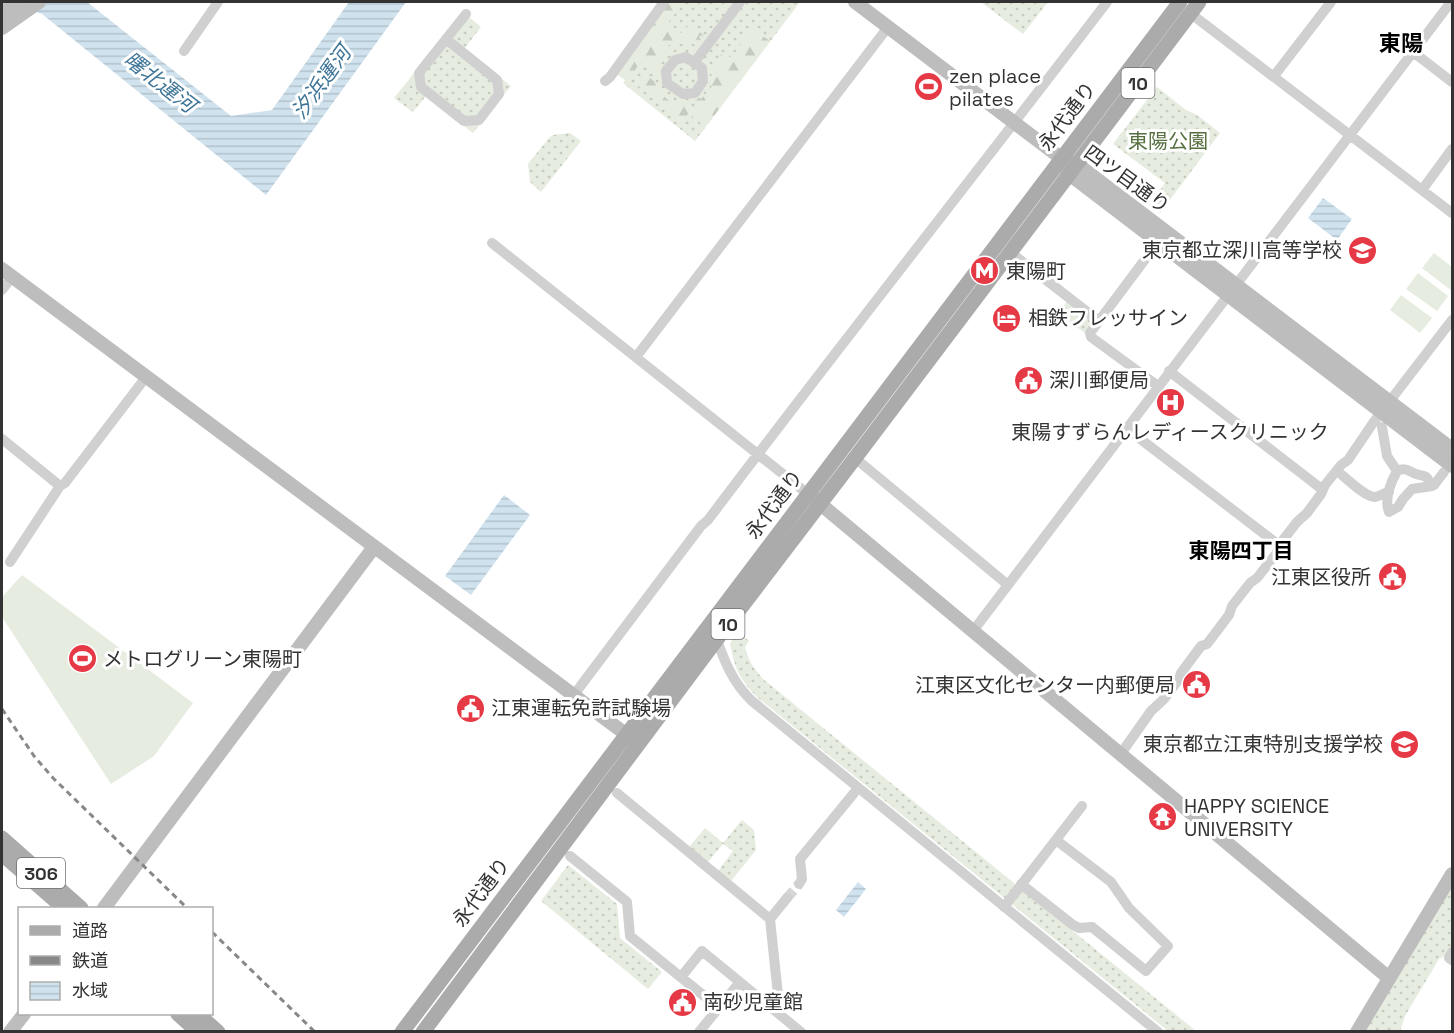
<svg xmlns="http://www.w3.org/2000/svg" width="1454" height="1033" viewBox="0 0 1454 1033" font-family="'Space Grotesk','Noto Sans JP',sans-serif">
	<defs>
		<pattern id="grass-dots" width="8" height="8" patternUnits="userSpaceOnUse" patternTransform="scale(1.5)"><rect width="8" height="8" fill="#e6ecdf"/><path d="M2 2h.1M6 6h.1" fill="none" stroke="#c6cbc0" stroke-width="1.8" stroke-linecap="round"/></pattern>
		<pattern id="forest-firs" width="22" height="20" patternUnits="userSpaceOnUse" patternTransform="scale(1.5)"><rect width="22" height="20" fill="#e6ecdf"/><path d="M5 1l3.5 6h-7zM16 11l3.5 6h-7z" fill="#c6cbc0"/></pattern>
		<pattern id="water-rules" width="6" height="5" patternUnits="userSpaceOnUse" patternTransform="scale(1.5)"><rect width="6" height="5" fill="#cfe2ee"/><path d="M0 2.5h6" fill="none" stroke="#b2c2cd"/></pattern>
	</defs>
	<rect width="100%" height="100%" fill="#fff"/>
	<path fill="url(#grass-dots)" d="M664 2H800L695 141 623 83 625 80 614 72Z
		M981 2H1048L1023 34Z
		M463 12 481 27 464 49 511 86 473 133 426 96 413 112 394 98Z
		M1157 87 1186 110 1197 115 1220 133 1160 213 1149 205 1165 183 1113 144Z
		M570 133 581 141 541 192 530 182 528 164 549 138 553 135Z
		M1067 301 1091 320 1092 324 1085 333 1058 313Z
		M739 632 749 641 745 647C748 660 754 669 763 679L1196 1031H1168L757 697C740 680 734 667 730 643Z
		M742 820 754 830 756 850 731 881 718 871 733 851 723 844 708 862 689 847 705 828 723 843Z
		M568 865 617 904 620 938 662 972 648 989 541 901Z
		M1452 881V945L1446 955 1439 959 1405 1016 1400 1031 1361 1032Z"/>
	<path fill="url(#forest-firs)" d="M668 2H684L668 23 681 33 688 26 695 32 697 30 705 36 704 37 701 35 695 42 669 45 658 59 659 73 656 74 641 62 627 81 616 74Z
		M752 29 770 41 708 124 702 119 698 123 692 118 696 112 695 100 701 99 712 86 711 68 723 52 731 58Z
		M645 74 656 83 661 82V87L658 92 677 107 681 102H689L690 111 683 121 637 85Z"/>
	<path fill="#e6ecdf" d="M1434 253 1452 267V291L1422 268Z
		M1418 273 1448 296 1437 311 1406 289Z
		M1401 295 1432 318 1420 333 1390 310Z
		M22 575 193 703 154 756 111 784 2 617V597Z"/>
	<path fill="url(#water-rules)" d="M9 2H87L231 116 272 110 349 2H406L266 195 42 14Z
		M1323 198 1352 219 1337 240 1308 218Z
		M504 495 530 515 471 595 445 576Z
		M858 882 866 889 844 917 836 910Z"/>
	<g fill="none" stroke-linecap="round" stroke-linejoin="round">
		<path stroke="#d6d6d6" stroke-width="10" stroke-dasharray="10 5" stroke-linecap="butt" d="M787 898 799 884"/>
		<path stroke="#d0d0d0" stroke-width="10" d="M1190 13 1452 213
			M446 39 497 80 499 94 479 120 464 121 421 87 419 73 466 14
			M184 51 218 2
			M1413 52 1452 82
			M686 57 702 68 703 81 695 93 683 94 667 83 666 71 675 60Z
			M694 63 740 2
			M1274 76 1331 2
			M605 81 610 77 664 2
			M1422 190 1452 149
			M492 243 808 494
			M1010 252 1099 321
			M2 290 12 277
			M636 357 888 27
			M1169 371 1323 490
			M1158 386 1091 337 1090 333 1158 242
			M1382 427 1387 456 1397 471
			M1126 428 1280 546
			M2 439 60 486
			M855 458 1008 585
			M1342 475C1349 481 1366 497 1375 497 1380 496 1384 493 1389 492
			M1430 486C1429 483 1429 479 1426 477 1423 475 1419 475 1416 474 1408 471 1406 467 1397 471 1391 482 1384 499 1389 512L1398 507 1403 499 1412 489 1432 486 1434 485 1444 472
			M10 562 60 486 65 483 146 377
			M973 631 1451 2
			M715 635C724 660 732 682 752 701L1158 1032
			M573 696 701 526 708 520C839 346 975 175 1107 2
			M1120 755 1151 711 1164 699 1179 679 1181 673 1201 646 1207 644 1229 615 1232 606 1250 583 1257 578 1276 554 1283 540 1297 522 1307 513 1321 494 1325 485 1341 465 1348 460 1373 423 1452 320
			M617 793 770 919
			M570 856 627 902 630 936 719 1008
			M799 884 802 879 800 859 854 793
			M1021 884 1073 925 1079 928 1092 927 1146 971 1168 946 1129 908 1111 882 1056 840
			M1004 907 1082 806
			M1452 952 1449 958 1452 960
			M681 977 702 951 801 1032
			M780 1014 770 919 787 898
			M699 1032 740 982"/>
		<path stroke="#bdbdbd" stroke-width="14" d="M855 2 1061 158 1077 164 1452 449
			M2 13 17 2
			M2 28 39 2
			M1065 165 1069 174 1452 466
			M2 269 635 741
			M812 497 1389 978
			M104 908 374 547
			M10 1032 24 1014
			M1357 1032 1452 874"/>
		<path stroke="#ababab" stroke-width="15" d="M2 838 81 908
			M2 854 64 908
			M178 1014 198 1032
			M198 1014 218 1032
			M402 1032 1180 2
			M423 1032 723 631 855 458 1199 2"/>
		<path stroke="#888" stroke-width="3" stroke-dasharray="6 4.5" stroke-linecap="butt" d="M2 709 34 756 53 778 187 908
			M212 932 315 1032"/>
	</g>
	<defs>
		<symbol id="stadium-disc" viewBox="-11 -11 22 22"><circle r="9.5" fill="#e63946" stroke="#fff"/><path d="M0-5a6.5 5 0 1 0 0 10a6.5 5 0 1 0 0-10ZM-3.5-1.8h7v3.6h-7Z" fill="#fff"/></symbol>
		<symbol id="school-disc" viewBox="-11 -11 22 22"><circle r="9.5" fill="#e63946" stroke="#fff"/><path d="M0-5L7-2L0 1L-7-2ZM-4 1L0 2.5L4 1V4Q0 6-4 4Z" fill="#fff"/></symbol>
		<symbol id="metro-disc" viewBox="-11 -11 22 22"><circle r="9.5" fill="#e63946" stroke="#fff"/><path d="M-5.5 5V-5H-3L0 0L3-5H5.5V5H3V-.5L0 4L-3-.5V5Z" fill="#fff"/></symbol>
		<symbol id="hotel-disc" viewBox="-11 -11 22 22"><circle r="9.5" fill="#e63946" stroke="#fff"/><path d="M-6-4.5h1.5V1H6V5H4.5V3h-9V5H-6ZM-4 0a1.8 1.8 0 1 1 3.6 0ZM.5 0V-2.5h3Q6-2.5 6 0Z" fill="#fff"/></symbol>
		<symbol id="civic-disc" viewBox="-11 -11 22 22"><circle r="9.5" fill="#e63946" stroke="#fff"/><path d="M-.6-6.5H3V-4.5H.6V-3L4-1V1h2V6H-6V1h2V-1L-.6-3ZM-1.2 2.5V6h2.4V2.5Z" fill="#fff"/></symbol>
		<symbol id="hospital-disc" viewBox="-11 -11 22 22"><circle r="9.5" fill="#e63946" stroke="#fff"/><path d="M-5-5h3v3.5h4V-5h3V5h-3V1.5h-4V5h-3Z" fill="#fff"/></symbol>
		<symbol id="temple-disc" viewBox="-11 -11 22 22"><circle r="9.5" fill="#e63946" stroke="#fff"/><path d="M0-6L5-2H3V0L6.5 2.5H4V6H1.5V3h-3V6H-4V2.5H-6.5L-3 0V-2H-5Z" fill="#fff"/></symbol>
	</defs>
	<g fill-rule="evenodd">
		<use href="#stadium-disc" x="912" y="70" width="33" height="33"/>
		<use href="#school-disc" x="1346" y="234" width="33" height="33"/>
		<use href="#metro-disc" x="968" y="254" width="33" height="33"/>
		<use href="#hotel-disc" x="990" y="302" width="33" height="33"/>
		<use href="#civic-disc" x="1012" y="364" width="33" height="33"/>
		<use href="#hospital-disc" x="1154" y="386" width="33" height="33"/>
		<use href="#civic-disc" x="1376" y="560" width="33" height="33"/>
		<use href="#stadium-disc" x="66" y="642" width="33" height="33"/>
		<use href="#civic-disc" x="1180" y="668" width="33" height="33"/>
		<use href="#civic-disc" x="454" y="692" width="33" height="33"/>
		<use href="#school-disc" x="1388" y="728" width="33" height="33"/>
		<use href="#temple-disc" x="1146" y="800" width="33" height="33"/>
		<use href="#civic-disc" x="666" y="986" width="33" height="33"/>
	</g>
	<g text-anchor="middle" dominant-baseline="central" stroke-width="6" stroke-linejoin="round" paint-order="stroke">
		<g fill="#fff" stroke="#707070" stroke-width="1.5">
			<rect x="1121.5" y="68" width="33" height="30" rx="4.5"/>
			<rect x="711.5" y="609" width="33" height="30" rx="4.5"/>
			<rect x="17" y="858" width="48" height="30" rx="4.5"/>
		</g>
		<g font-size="18" font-weight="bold" fill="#333">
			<text x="1138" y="83">10</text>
			<text x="728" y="624">10</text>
			<text x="41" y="873">306</text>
		</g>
		<g font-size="20" fill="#333" stroke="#fff" text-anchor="start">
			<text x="949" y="76">zen place<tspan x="949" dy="23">pilates</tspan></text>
			<text x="1342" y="250" text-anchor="end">東京都立深川高等学校</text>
			<text x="1006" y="271">東陽町</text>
			<text x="1028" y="318">相鉄フレッサイン</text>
			<text x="1049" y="380">深川郵便局</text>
			<text x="1170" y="432" text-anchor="middle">東陽すずらんレディースクリニック</text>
			<text x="1371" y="577" text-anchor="end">江東区役所</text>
			<text x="103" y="659">メトログリーン東陽町</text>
			<text x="1175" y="685" text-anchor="end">江東区文化センター内郵便局</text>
			<text x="491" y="708">江東運転免許試験場</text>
			<text x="1383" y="744" text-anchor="end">東京都立江東特別支援学校</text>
			<text x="1184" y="806">HAPPY SCIENCE<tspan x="1184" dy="23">UNIVERSITY</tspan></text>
			<text x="703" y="1002">南砂児童館</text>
		</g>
		<g font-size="20" fill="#333" stroke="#fff">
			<text transform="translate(1067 116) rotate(-53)">永代通り</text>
			<text transform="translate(1127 179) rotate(36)">四ツ目通り</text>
			<text transform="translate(774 504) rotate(-53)">永代通り</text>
			<text transform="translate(481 892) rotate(-53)">永代通り</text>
		</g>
		<g font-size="20" fill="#56703f" stroke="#fff">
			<text x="1168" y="141">東陽公園</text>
		</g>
		<g font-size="21" font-style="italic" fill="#3f7597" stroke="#fff">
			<text transform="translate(160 82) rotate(38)">曙北運河</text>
			<text transform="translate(321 82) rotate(-54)">汐浜運河</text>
		</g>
		<g font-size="21" font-weight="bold" fill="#000" stroke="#fff">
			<text x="1241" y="550">東陽四丁目</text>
		</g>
		<g font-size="22" font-weight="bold" fill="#000" stroke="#fff">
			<text x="1401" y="43">東陽</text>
		</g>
	</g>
	<rect width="1454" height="1033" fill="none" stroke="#333333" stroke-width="6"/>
	<rect x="18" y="907" width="195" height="108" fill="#ffffff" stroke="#adadad" stroke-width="1.5"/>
	<rect x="30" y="926" width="30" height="9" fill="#ababab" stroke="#adadad" stroke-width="1.5"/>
	<text x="72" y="937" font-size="18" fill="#333333">道路</text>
	<rect x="30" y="956" width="30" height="9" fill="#888888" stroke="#adadad" stroke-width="1.5"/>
	<text x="72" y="967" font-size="18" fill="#333333">鉄道</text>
	<rect x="30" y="982" width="30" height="18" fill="url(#water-rules)" stroke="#adadad" stroke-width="1.5"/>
	<text x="72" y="997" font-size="18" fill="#333333">水域</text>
</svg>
